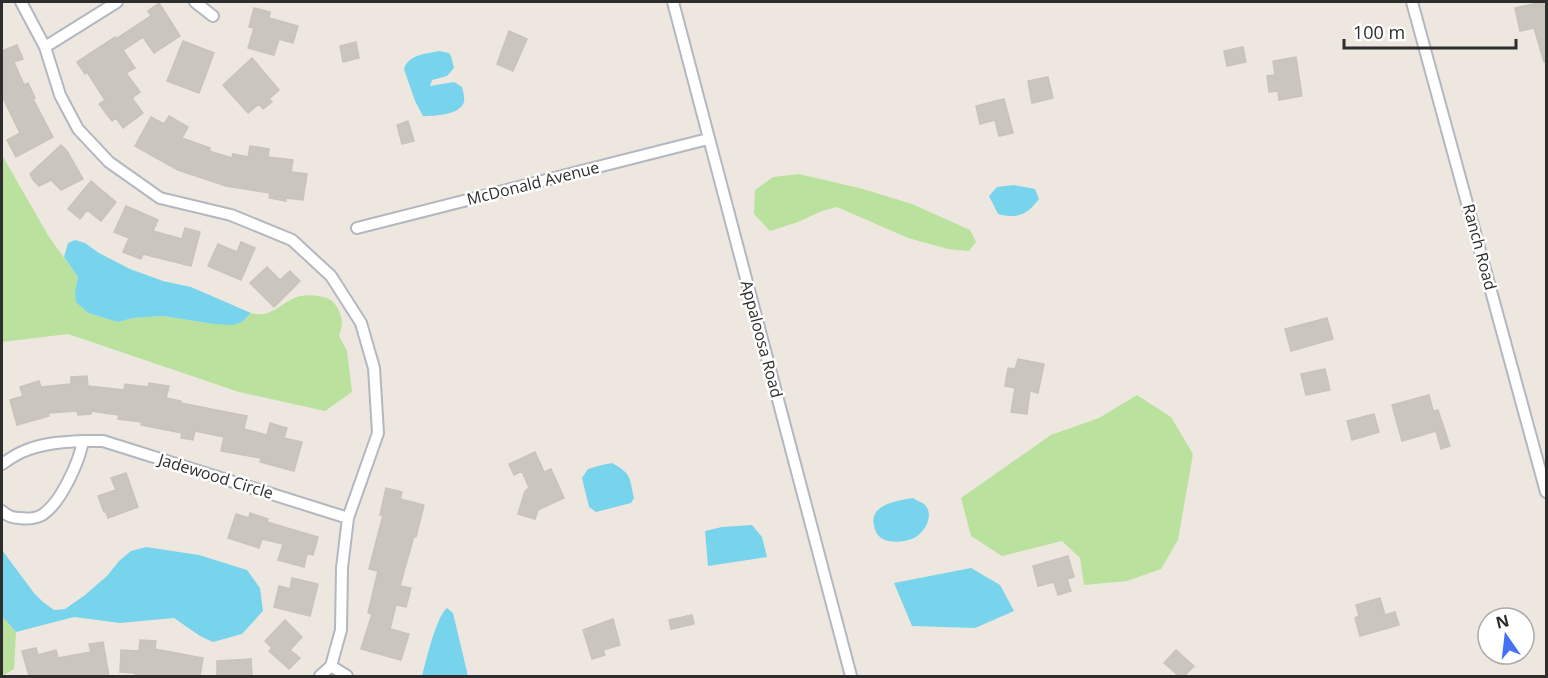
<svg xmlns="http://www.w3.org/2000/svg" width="1548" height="678" viewBox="0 0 1548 678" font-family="'Open Sans',sans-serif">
	<rect width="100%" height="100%" fill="#eee7e0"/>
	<path fill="#bae29e" d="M2 155 49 237 78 277 75 291 88 313 118 322 133 318 163 316 214 324 242 322 251 313C271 319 280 303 297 297 305 294 321 295 329 299 336 302 342 315 342 322 342 327 340 332 339 336L347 351 352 392 325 411 239 392 68 334 2 342Z
		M799 174 863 189 912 204 970 230 976 242 969 251 948 249 908 238 837 207 822 211 798 222 770 231 754 214 755 190 773 177Z
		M1137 395 1171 417 1193 454 1178 540 1161 569 1127 581 1084 585 1080 558 1062 541 1002 556 971 536 961 498 1051 435 1099 418Z
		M2 616 16 632 14 669 2 676Z"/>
	<path fill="#77d4ec" d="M439 51 449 53 451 56 454 68 447 76 432 80 430 86 454 82 462 87C463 92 465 97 464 102 460 115 435 116 423 116L415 101 404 69C409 54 426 54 439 51Z
		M1014 185 1035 189 1039 199C1027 215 1018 219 998 214L989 196 997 187Z
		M75 240 85 243 99 253 130 269 163 281 191 287 251 313 242 322 233 325 214 324 163 316 133 318 118 322 88 313 76 302 75 291 78 277 64 257 68 243Z
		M612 463C632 474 629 477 634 498L631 503 596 512 589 507 582 478 588 469 602 465Z
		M913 498C917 501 922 502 925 505 934 515 926 530 916 537 907 542 894 543 885 540 879 538 875 532 874 526 869 504 897 501 913 498Z
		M752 525 762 537 767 557 708 566 705 531 722 527Z
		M146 547 199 555 247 570 260 588 263 611 242 634 213 642 200 636 174 618 120 623 74 617 16 632 2 616V550L34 593 43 602 54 610 65 609 85 595 107 576 119 561 131 551Z
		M971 568 1000 585 1014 611 975 628 912 626 894 583Z
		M447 608 453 613 468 676H422C426 661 436 617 447 608Z"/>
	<path fill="#cac5be" stroke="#c9c3b9" stroke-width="1.5" d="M1541 2H1546V62H1544L1534 28 1520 31 1515 8Z
		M159 3 180 36 154 53 143 37 123 50 135 68 126 73 140 92 132 98 143 113 123 128 116 118 112 121 99 104 105 100 87 72 85 74 77 62 115 37 116 39 151 16 148 11Z
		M254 8 270 12 269 18 298 26 293 43 279 39 274 55 248 48 254 28 249 27Z
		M509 31 527 39 513 71 497 64Z
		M183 41 214 53 199 93 167 81Z
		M356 42 359 58 343 62 340 46Z
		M17 45 23 59 14 62 24 85 28 83 35 98 33 99 53 137 16 157 7 140 20 133 2 96V51Z
		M1243 47 1246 62 1227 66 1224 51Z
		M1296 57 1302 96 1279 100 1278 91 1269 92 1267 76 1275 75 1273 61Z
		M252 58 279 90 269 99 272 102 263 109 259 104 248 113 223 85Z
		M1048 77 1053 98 1032 103 1028 81Z
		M1004 99 1013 133 999 136 995 120 980 124 976 106Z
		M169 116 188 127 182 138 210 148 209 151 232 158 233 154 248 157 250 146 269 149 268 157 293 160 291 172 307 174 303 200 286 198V201L269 198 270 193 226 186 178 170 135 146 151 117 164 124Z
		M408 121 414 141 402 144 397 125Z
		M61 145 67 151 83 179 61 190 51 180 39 186 34 181 30 174Z
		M91 181 116 202 101 221 87 210 80 219 68 209Z
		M126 206 158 220 153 231 182 239 185 228 200 232 191 266 143 254 141 259 123 252 129 238 114 232Z
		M241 242 255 248 241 280 208 266 218 244 237 252Z
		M267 267 280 280 290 271 300 281 274 307 250 283Z
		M1327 318 1333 339 1291 351 1285 329Z
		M1018 359 1044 364 1038 393 1030 391 1027 414 1011 412 1015 388 1005 386 1008 368 1015 369Z
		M1325 369 1330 390 1306 395 1301 374Z
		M87 376 88 386 124 390 125 384 148 387 149 383 169 386 166 398 181 401V403L247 416 244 429 267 435 270 423 287 428 284 438 302 442 294 471 260 462 261 458 221 451 224 437 195 431 193 440 181 438 182 433 141 425 142 422 118 419 119 415 91 411V414L78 415 77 411 48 413 49 416 17 425 10 400 23 396 20 387 39 381 41 387 71 384V377Z
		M1429 395 1433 411 1438 410 1450 446 1441 449 1436 431 1402 441 1392 405Z
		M1374 414 1379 432 1352 440 1347 421Z
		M535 452 544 472 551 469 564 498 538 510 535 519 518 514 525 491 529 488 522 471 514 475 509 464Z
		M126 473 138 507 108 518 106 512H104L98 496 116 490 111 478Z
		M386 488 402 492 400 499 424 505 416 537 414 536 400 586 411 588 406 607 396 605 390 629 409 634 401 660 361 649 372 614 368 613 378 571 369 569 383 515H380Z
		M250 513 268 519 267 522 318 537 313 555 307 554 304 567 278 560 283 544 262 539 259 548 228 538 236 514 249 518Z
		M1068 556 1074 577 1067 579 1071 591 1058 595 1054 582 1038 586 1033 566Z
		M292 578 318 584 310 616 274 607 279 586 290 589Z
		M1380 598 1385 615 1395 612 1399 625 1360 636 1355 618 1359 616 1356 605Z
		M692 615 694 624 671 629 669 620Z
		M613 619 620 645 603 650 605 655 592 659 583 630Z
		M285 620 302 637 290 650 300 658 289 669 269 651 272 648 265 641Z
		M140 640 156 641 155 649 203 658 200 676H135V673L120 672 121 650 139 651Z
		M103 642 109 676H95L94 675 85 676H29L22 651 36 648 38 655 56 650 58 658 91 652 89 644Z
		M1176 650 1194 666 1184 676H1179L1164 663Z
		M251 659 252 676H217V661Z"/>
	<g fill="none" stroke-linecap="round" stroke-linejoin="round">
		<defs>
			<path id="minor" d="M21 2 45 47 60 95 78 129 109 162 160 198 231 215 292 240 331 276 361 323 374 368 378 433 348 518 342 568 341 630 331 666 320 676
				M195 2 213 16
				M673 2 851 676
				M1412 2 1546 492
				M45 47 117 2
				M357 228 708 139
				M83 441H103L348 518
				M2 464C8 460 15 455 22 452 42 443 62 442 83 441 79 462 61 503 42 515 35 519 27 519 19 518 12 518 7 516 2 511
				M331 666 347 676"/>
		</defs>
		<use href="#minor" stroke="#b3b7c0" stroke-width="14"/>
		<use href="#minor" stroke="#fff" stroke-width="10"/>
	</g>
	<g text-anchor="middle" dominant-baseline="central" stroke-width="5" stroke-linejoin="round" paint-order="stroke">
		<g font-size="16" fill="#2d2d2d" stroke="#fff">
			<text transform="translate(533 183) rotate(-14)">McDonald Avenue</text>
			<text transform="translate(1480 247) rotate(75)">Ranch Road</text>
			<text transform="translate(762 339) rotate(75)">Appaloosa Road</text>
			<text transform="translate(216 476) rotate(17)">Jadewood Circle</text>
		</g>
	</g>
	<rect width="1548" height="678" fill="none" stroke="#2d2d2d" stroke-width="6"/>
	<g transform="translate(1506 636) rotate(346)"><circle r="28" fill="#ffffff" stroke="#ababab" stroke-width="1.5"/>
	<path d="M0-4.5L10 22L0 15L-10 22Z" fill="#4572f5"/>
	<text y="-9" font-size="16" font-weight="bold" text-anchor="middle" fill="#2d2d2d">N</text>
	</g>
	<path d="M1344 39v9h172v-9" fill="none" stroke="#2d2d2d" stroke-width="3"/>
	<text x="1353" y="39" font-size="18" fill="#2d2d2d" stroke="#ffffff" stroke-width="4.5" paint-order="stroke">100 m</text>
</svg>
